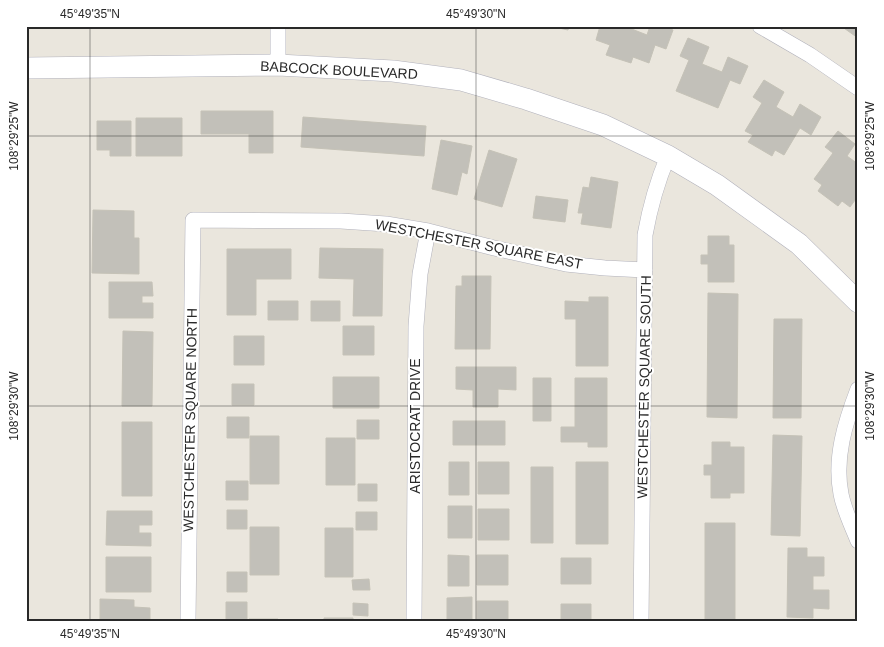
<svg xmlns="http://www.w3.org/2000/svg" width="884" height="647" viewBox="0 0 884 647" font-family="Helvetica,sans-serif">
	<rect width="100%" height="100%" fill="#eae6dd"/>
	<path fill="#c2c0b9" stroke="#c5c2b7" d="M550 26H569L568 30Z
		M600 26H624L647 35 650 26H662L673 30 666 49 655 45 649 63 633 57 631 63 606 55 610 45 596 40Z
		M841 26H858V38Z
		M688 38 709 47 702 64 722 72 728 57 748 66 740 84 730 80 718 108 676 91 689 60 680 56Z
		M764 80 784 92 776 107 793 117 800 104 821 117 811 135 800 128 784 155 775 150 772 156 748 142 753 135 745 131 762 103 753 97Z
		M201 111H273V153H249V134H201Z
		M303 117 426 126 424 156 301 147Z
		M136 118H182V156H136Z
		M97 121H131V156H110V150H97Z
		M838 131 855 144 847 156 858 164V196L850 207 842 201 838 206 818 191 822 185 814 179 833 153 825 147Z
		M441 140 472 146 467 174 462 172 457 195 432 189Z
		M489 150 517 159 502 207 474 199Z
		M591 177 618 182 611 228 581 224 583 213H578L583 187 589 188Z
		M536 196 568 200 565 222 533 218Z
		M93 210 134 211V238H139V274L92 273Z
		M708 236H729V245H734V282H708V264H701V255H708Z
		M320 248 383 249 382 316H353L354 279 319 278Z
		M227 249H291V279H256V315H227Z
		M462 276H491L490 349H455L456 286H462Z
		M109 282H152L153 296H142V303H153V318H109Z
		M708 293 738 294 737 418 707 417Z
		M589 297H608V366H576V319H565V301L589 302Z
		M268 301H298V320H268Z
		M311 301H340V321H311Z
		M774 319H802L801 418H773Z
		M343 326H374V355H343Z
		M123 331 153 332 152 406H122Z
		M234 336H264V365H234Z
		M456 367H516V390L498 389V407H473V390L456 389Z
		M333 377H379V408H333Z
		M533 378H551V421H533Z
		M575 378H607V447H588V442H561V427H575Z
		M232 384H254V405H232Z
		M227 417H249V438H227Z
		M357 420H379V439H357Z
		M453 421H505V445H453Z
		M122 422H152V496H122Z
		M773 435 802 436 800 536 771 535Z
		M250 436H279V484H250Z
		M326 438H355V485H326Z
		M712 442H730V447H744V493H730V498H711V475H704V465H712Z
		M449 462H469V495H449Z
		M478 462H509V494H478Z
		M576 462H608V544H576Z
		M531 467H553V543H531Z
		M226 481H248V500H226Z
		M358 484H377V501H358Z
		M448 506H472V538H448Z
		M478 509H509V540H478Z
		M227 510H247V529H227Z
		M107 511H152V525H139V533H151V546L106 545Z
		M356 512H377V530H356Z
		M705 523H735V621H705Z
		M250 527H279V575H250Z
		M325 528H353V577H325Z
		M788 548H807V557H824V576H813V590H829V609L813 608V618L787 617Z
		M448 555 469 556V586H448Z
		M477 555H508V585H477Z
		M106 557H151V592H106Z
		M561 558H591V584H561Z
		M227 572H247V592H227Z
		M369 579 370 590H353L352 580Z
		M472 597V621H447V598Z
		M100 599 134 600V607L150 608V621H100Z
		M477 601H508V621H477Z
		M226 602H247V621L226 620Z
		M353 603 368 604V616L353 615Z
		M561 604H591V621H561Z
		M324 618H353V621H324Z
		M249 619H278V621H249Z"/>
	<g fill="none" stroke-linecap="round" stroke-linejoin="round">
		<defs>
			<path id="street" d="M278 26V65
				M760 26 810 55 858 88
				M858 389C845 423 834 458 841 494 844 510 852 526 858 541
				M188 621 193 220 341 221 386 224 428 231 494 248 566 264 605 268 645 270
				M414 621 416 326 420 274 428 231
				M641 621 645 235C650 207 657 182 668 156"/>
			<path id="secondary" d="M26 68 278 65 393 71 461 80 526 99 603 125 668 156 717 185 799 244 858 302"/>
		</defs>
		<use href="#street" stroke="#b1b1bb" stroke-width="16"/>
		<use href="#secondary" stroke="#b1b1bb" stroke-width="22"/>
		<use href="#street" stroke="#fff" stroke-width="15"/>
		<use href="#secondary" stroke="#fff" stroke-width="21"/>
	</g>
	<path fill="none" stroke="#292929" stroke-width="1" stroke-opacity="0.45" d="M90 26V621M476 26V621M26 136H858M26 406H858"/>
	<g text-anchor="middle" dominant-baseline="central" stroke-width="4" stroke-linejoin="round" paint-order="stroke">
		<g font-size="14" fill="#292929" stroke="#fff">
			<text transform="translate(339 70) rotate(3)">BABCOCK BOULEVARD</text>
			<text transform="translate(479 244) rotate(11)">WESTCHESTER SQUARE EAST</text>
			<text transform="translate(644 387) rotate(-89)">WESTCHESTER SQUARE SOUTH</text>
			<text transform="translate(190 420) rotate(-89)">WESTCHESTER SQUARE NORTH</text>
			<text transform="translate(415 426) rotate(-90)">ARISTOCRAT DRIVE</text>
		</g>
	</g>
	<rect width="884" height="647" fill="none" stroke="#ffffff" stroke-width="55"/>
	<rect x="28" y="28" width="828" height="592" fill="none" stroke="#292929" stroke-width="2"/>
	<g font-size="12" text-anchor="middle" fill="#292929">
		<text x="90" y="18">45°49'35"N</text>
		<text x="476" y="18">45°49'30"N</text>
		<text transform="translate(870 136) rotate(-90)" y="4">108°29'25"W</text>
		<text transform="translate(14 136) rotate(-90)" y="4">108°29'25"W</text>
		<text transform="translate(870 406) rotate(-90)" y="4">108°29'30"W</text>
		<text transform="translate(14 406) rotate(-90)" y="4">108°29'30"W</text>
		<text x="90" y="638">45°49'35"N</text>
		<text x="476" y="638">45°49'30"N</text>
	</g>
</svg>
